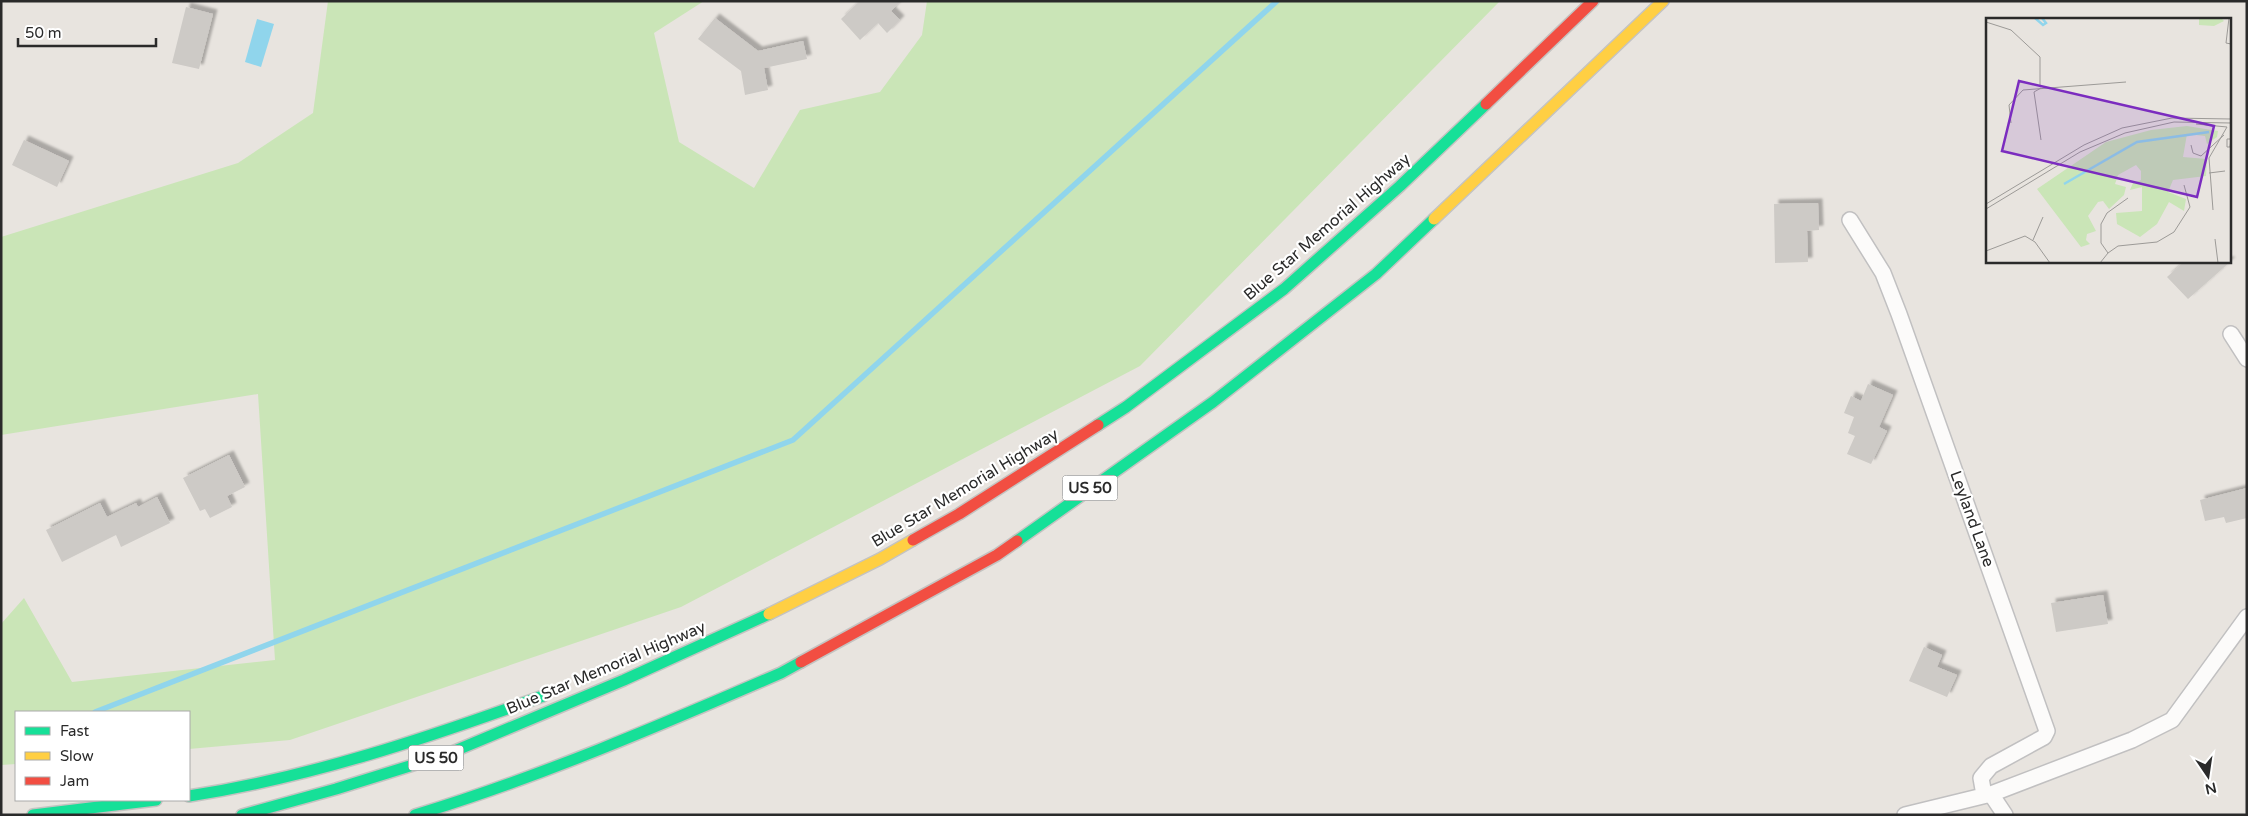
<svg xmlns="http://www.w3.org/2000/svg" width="2248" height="816" viewBox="0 0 2248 816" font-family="'Varela Round',sans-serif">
	<defs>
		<filter id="shadow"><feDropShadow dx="4.5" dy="-4.5" stdDeviation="1" flood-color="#0004"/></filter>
	</defs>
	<rect width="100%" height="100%" fill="#e8e4df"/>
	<path fill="#cae5b7" d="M328 1H704L654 33 679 142 754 188 800 110 880 92 922 35 927 1H1500L1140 366 681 607 290 740 189 749V712H16V764L1 765V624L24 598 72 682 275 660 258 394 1 435V237L238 163 313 113Z"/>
	<path fill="#90d5ec" d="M257 19 274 24 261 67 245 62Z"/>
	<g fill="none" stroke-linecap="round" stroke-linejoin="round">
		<path stroke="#90d5ec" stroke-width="5.5" d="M95 712 793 440 1277 1"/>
	</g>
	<path fill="#cdcac6" filter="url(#shadow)" d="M860 1H901L891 11 900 20 887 33 878 23 860 40 841 19Z
		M186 7 213 14 199 69 172 63Z
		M715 18 758 51 803 41 807 59 764 68 768 90 745 95 741 71 698 39Z
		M24 140 69 161 57 187 12 165Z
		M1818 203 1819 230 1807 231 1808 262 1775 263 1774 204Z
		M2185 261H2231L2188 299 2167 277Z
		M1868 384 1893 395 1879 427 1887 431 1871 464 1847 454 1855 436 1848 433 1854 417 1844 413 1851 396 1861 401Z
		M229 455 245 487 227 496 232 507 210 518 205 509 200 511 183 478Z
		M2247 488V518L2226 523 2224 517 2205 521 2200 500Z
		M157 497 170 523 121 547 116 535 62 562 46 530 100 503 107 517 136 503 138 507Z
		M2103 595 2108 624 2056 632 2051 603Z
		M1924 647 1942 655 1937 667 1957 675 1947 697 1909 681Z"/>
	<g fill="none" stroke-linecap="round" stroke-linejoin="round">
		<defs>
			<path id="street" d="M1850 220 1883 273 1899 314 2047 731 2044 737 1991 766 1981 778 1984 795
				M2231 334 2247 359
				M1991 794 2005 815
				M1905 815 1991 794 2132 740 2172 720 2247 617"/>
			<path id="fast" d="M1098 425 1126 407 1284 289 1400 186 1486 104
				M1017 541 1213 402 1376 274 1434 219
				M189 796C312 777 427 738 543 696
				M33 815 156 800
				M242 815 336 789 445 755 624 680 769 614
				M415 815C540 777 661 725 781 673L801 662"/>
			<path id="slow" d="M1434 219 1663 1
				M769 614 880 559 913 540"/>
			<path id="jam" d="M1486 104 1593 1
				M913 540 959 514 1098 425
				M801 662 997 555 1017 541"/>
		</defs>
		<use href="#street" stroke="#c1c0c1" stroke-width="18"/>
		<use href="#fast" stroke="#c4c3c1" stroke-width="14"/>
		<use href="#slow" stroke="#c4c3c1" stroke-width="14"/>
		<use href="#jam" stroke="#c4c3c1" stroke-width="14"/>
		<use href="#street" stroke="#fcfbfa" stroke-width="15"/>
		<use href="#fast" stroke="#16e098" stroke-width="11"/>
		<use href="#slow" stroke="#ffcf43" stroke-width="11"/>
		<use href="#jam" stroke="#f24e42" stroke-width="11"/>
	</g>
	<g text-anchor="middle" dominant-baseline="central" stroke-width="4.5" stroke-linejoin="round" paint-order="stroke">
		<g fill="#fff" stroke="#6a6a6a" stroke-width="1">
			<rect x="1062.5" y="475.5" width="55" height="25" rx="4"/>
			<rect x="408.5" y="745.5" width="55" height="25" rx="4"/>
		</g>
		<g font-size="15" font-weight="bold" fill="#2a2a2a">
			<text x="1090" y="488">US 50</text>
			<text x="436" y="758">US 50</text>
		</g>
		<g font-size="16" fill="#2a2a2a" stroke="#fff">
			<text transform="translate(1327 227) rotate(-41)">Blue Star Memorial Highway</text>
			<text transform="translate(965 488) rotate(-31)">Blue Star Memorial Highway</text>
			<text transform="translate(1972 519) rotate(70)">Leyland Lane</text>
			<text transform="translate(606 668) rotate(-23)">Blue Star Memorial Highway</text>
		</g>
	</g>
	<g transform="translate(1986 18)">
		<rect width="245" height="245" fill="#e8e4df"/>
		<path d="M213 0H235L238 3 228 8 213 7ZM201 108 232 113 231 119 221 126 219 118 201 116 197 139 221 141 220 158 187 162 182 174 200 181 198 193 183 184 171 206 154 219 131 206 130 195 156 193V169L144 172 147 165 155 162V153L150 147 132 157 129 166 140 169 138 177 123 191 117 183 112 184 102 198 110 213 101 216 100 222 104 226 95 229 51 171 120 124 165 112Z" fill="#cae5b7"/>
		<path fill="none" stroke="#90d5ec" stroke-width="2.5" d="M49 0 57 7 60 5 56 0M78 166 151 124 223 114"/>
		<path fill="none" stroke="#9c9a97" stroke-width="1" d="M243 0 240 25 245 26M0 4 25 12 54 39V69M55 70 48 74 55 122M25 105 23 87 37 72 140 64M210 106 241 109M245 121H241V129H244L245 121M205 127 207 135 215 138 238 117M223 155 239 153M0 186 98 127 136 110 186 100 245 101M0 191 94 134 139 115 188 104 245 105M227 192 223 140 241 109M229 221 232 245M47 222 57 199M0 233 39 218 49 224 64 245M122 235 115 225V206L121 195 142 180M114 245 122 235 132 228 171 224 188 214 204 189 198 167"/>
		<path fill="#7b2cbf" fill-opacity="0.15" stroke="#7b2cbf" stroke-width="2.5" d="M33 63 228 108 211 179 16 133Z"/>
		<rect width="245" height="245" fill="none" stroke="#2a2a2a" stroke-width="2.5"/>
	</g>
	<rect width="2248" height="816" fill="none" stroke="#2a2a2a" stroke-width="5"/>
	<rect x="15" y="711" width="175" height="90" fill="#ffffff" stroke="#aaaaaa"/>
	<rect x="25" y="727" width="25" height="8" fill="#16e098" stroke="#aaaaaa"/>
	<text x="60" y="736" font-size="15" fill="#2a2a2a">Fast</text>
	<rect x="25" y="752" width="25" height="8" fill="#ffcf43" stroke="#aaaaaa"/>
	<text x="60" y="761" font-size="15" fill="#2a2a2a">Slow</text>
	<rect x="25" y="777" width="25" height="8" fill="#f24e42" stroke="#aaaaaa"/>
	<text x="60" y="786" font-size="15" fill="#2a2a2a">Jam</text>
	<g transform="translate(2208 776) rotate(167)" stroke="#ffffff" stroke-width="4" paint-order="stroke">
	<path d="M0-4L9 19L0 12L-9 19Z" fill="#2a2a2a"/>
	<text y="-8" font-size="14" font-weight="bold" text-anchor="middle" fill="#2a2a2a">N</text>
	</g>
	<path d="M18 38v8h138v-8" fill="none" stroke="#2a2a2a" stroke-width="2.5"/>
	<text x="25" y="38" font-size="15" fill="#2a2a2a" stroke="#ffffff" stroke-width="4" paint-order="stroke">50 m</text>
</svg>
